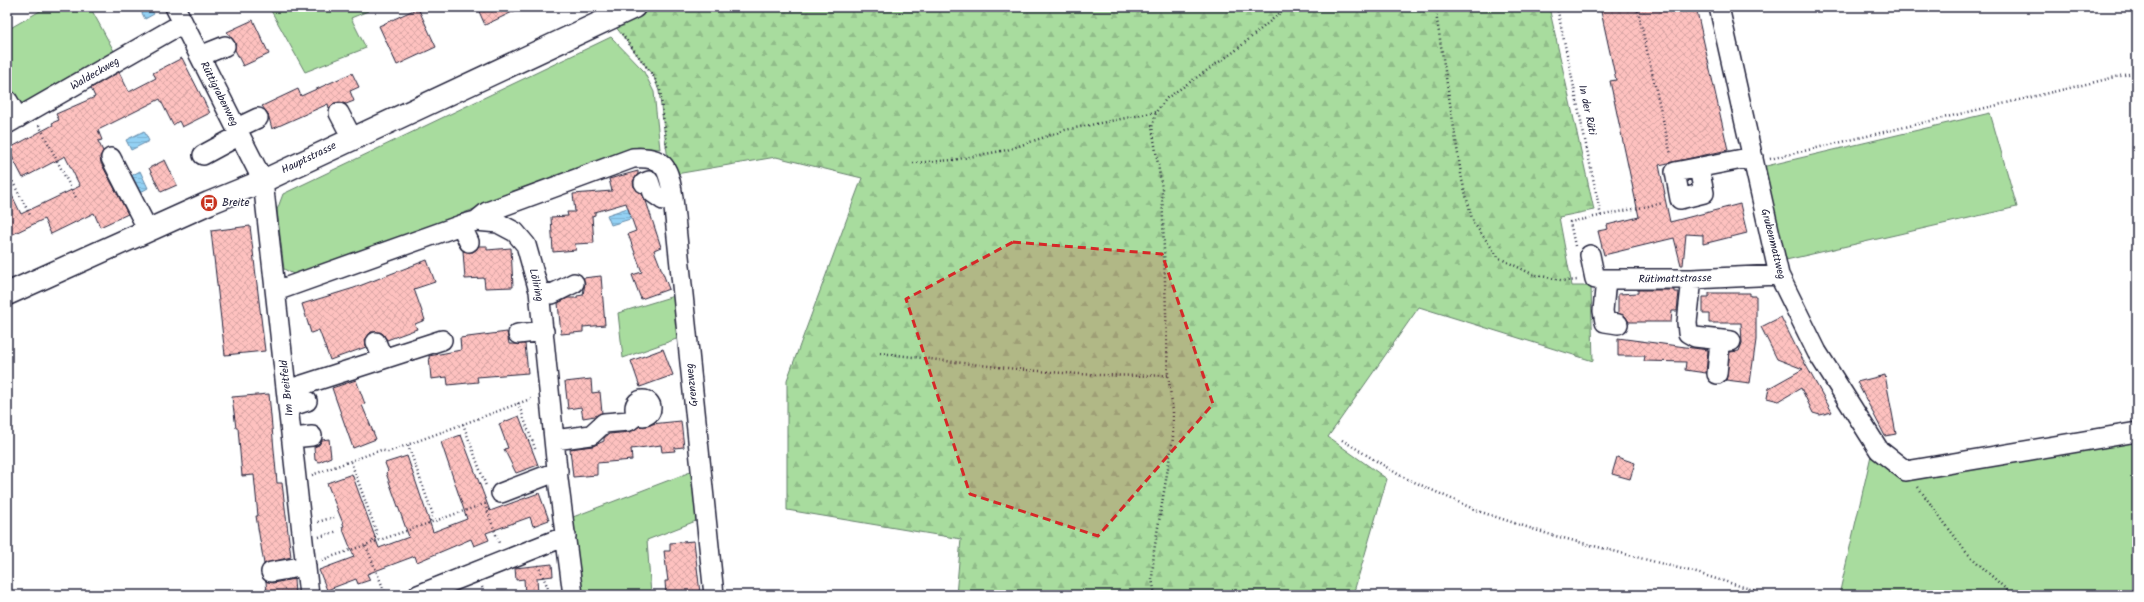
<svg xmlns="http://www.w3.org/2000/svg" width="2144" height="602" viewBox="0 0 2144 602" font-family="Kalam,sans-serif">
	<defs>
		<pattern id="forest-firs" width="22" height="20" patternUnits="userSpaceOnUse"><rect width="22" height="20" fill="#a8dc9e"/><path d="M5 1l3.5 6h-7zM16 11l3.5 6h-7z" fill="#90bc89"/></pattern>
		<pattern id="water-rules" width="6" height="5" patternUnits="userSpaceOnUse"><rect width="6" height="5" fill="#93d1f4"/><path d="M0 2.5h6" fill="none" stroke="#7eb3d2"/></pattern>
		<pattern id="building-cross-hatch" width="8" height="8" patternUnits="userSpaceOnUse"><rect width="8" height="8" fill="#fec1bf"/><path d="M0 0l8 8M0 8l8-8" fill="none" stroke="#d9a6a5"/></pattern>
	</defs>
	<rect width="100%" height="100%" fill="#fff"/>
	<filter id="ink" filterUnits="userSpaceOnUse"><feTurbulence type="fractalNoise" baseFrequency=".025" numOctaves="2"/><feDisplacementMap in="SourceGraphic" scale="8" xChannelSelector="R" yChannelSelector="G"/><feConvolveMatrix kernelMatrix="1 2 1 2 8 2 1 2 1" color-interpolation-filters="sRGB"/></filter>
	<g filter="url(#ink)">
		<path fill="#a8dc9e" stroke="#657f6c" d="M47 7H90L114 51 21 106 7 80V30Z
			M269 7H366L368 11 351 18 366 48 305 72Z
			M611 37 643 70 654 92 660 149 638 147 297 276 284 269 277 210 283 194Z
			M1990 113 2017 207 1786 260 1762 167Z
			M677 295 682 337 623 358 618 313Z
			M2137 437V595H1839L1872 451 1902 478Z
			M693 471 701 519 647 540 651 595H582L573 517Z"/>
		<path fill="url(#forest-firs)" stroke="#657f6c" d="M634 7H1549L1594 210 1559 217 1572 286H1591L1593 361 1419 307 1328 437 1387 479 1353 595H956L961 539 787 510V380L862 178 776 157 670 175 659 91 654 77 609 18Z"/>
		<path fill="url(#water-rules)" stroke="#668baa" d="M139 7H150L154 14 145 19Z
			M144 131 149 141 131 150 126 140Z
			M140 171 148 188 139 193 131 176Z
			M639 204 643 215 611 225 607 215Z"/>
		<path fill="url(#building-cross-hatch)" stroke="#22223b" d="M477 7H523L485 25Z
			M1600 7H1696L1728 150 1659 165 1665 194H1664L1670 222 1740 204 1747 233 1703 244V235L1686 234 1683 265H1681L1674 238 1604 255 1598 231 1608 229 1607 225 1639 217 1610 81 1616 80Z
			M418 8 436 47 397 65 379 26Z
			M253 20 269 54 243 66 235 50V42L227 32Z
			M182 58 210 113 182 127 179 121 173 125 160 99 98 130 102 140 98 141 103 151 100 157 101 163 128 214 100 227 94 213 51 234 44 219 7 237V185L21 214 80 186 65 156 23 178 8 149 53 125 52 123 59 120 56 114 95 97 91 88 119 72 129 92 156 78 153 73Z
			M352 73 359 87 350 91 354 101 346 104 340 102 334 103 329 108 328 104 272 129 268 114 262 106 298 89 301 96Z
			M165 160 177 185 161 192 149 168Z
			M638 171V174L633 181 634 187 642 194 646 201 661 247 654 250 669 289 641 299 632 275 642 272 628 234 636 231 626 203 595 212V215L592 216 594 243 575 244 576 250 553 252 551 217 568 216 567 212H575L573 194 612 191 609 179Z
			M250 226 265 351 225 355 211 231Z
			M479 246H487V250L511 248 513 287 485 288 484 278 465 279 463 251 473 252Z
			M427 260 435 282 414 289 425 320 415 324 417 329 387 340 382 333 371 332 365 340 366 347 330 360 319 330 311 333 302 304 354 288Z
			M601 276 605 325 583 327V332L561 334 558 303 568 298H577V296L583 295 585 283 583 278Z
			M1638 290H1674V292H1679L1677 311H1672L1671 322H1629L1625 316 1618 313V294L1638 293Z
			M1709 293H1750V296H1756V340L1750 383 1726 380 1730 352 1739 351 1742 343 1741 323H1709V314H1703V297H1709Z
			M1781 317 1798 351 1832 412 1820 415 1813 413 1801 388 1779 401 1767 398 1769 388 1803 369 1777 359 1761 327Z
			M507 332 509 344H525L528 373 477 377 478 382 448 385 447 377 431 379 429 356 461 350 460 338Z
			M1618 338 1708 350 1706 373 1685 370 1686 362 1644 361 1645 356H1618Z
			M663 349 673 375 640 387 631 361Z
			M1885 375 1896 434 1885 436 1857 382Z
			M591 379 592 393 600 392 602 413 595 416 583 418 581 407 568 409 565 382Z
			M356 380 365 404 362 405 376 439 353 448 332 388Z
			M269 394 277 483H282L291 557 264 564 256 516H258L254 475 242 476 238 428H236L232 397Z
			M519 416 538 465 516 473 504 449 508 448 499 424Z
			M681 421 684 447 674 448 675 451 662 452 661 445 631 449 632 460 597 463V475L573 477 570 449 593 446 604 441V438L609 434 630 432 641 425Z
			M461 435 490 511 539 493 549 520 533 526 530 517 486 533 489 540 474 546 471 539 417 562 415 556 367 574 370 580 358 584 356 579 327 590 319 570 354 557 342 527 344 526 327 483 352 474 379 548 409 537 386 473 388 471 385 463 407 456 433 532 467 519 441 442Z
			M329 439 331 457 319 462 315 460 314 447 319 445 322 440Z
			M1617 457 1635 463 1630 479 1612 474Z
			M694 541 700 593 666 595 665 581H668L664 551H670V543Z
			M552 564 553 576 537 578 538 595H525L524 579 516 580 515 568Z
			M294 579 295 595H267L266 581 273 583Z"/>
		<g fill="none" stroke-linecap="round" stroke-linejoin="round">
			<defs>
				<path id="minor" d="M175 7 263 181 309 595
					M1719 7 1779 275 1817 352 1879 450 1906 471 2137 432
					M200 56 225 46
					M8 101 18 118
					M339 113 352 138
					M7 124 183 23
					M237 128 258 118
					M203 155 240 135
					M111 158 148 230
					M1699 168 1704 193 1680 199 1675 172 1753 157
					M644 183 649 181 653 193 663 200 673 198
					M476 221 487 212 633 158C666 155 669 170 673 198L714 595
					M461 225 469 242
					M1590 255 1595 279H1692L1779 275
					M1606 279 1603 311 1605 322 1618 324
					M1692 279 1687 322 1688 333 1695 337 1731 341
					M276 291 461 225 476 221 498 223 515 232 526 245 539 291 558 479 573 595
					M539 291 552 294 574 283
					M518 334 544 331
					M376 342 383 359
					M1717 374 1720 340
					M287 390 442 340
					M635 408a8 8 0 1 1 16 0a8 8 0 1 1-16 0Z
					M289 407 307 401
					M292 438 312 436
					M555 440 591 435 604 423 629 421 638 414
					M501 493 558 471
					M271 572 306 566
					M418 595 566 536"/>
				<path id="major" d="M7 294 209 203 263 181 634 7"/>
			</defs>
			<use href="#minor" stroke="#22223b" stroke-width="22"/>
			<use href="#major" stroke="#22223b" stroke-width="25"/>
			<path stroke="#22223b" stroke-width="2.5" stroke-dasharray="1 3" stroke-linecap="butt" d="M1435 7 1462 180 1473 222 1499 258 1532 274 1565 281 1578 280
				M1557 7 1601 216
				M1637 7 1671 155
				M653 11 664 7
				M622 34 654 77 660 90 667 147
				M39 125 77 200
				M1770 159 2137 72
				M913 163 953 160 1007 150 1065 130 1156 112
				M7 171 30 215
				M7 183 12 181
				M1575 246 1570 222 1663 203
				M880 353C975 364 1072 379 1168 375
				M518 403 536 451
				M463 424 486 486
				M1342 440 1401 476 1478 511 1548 534 1690 571 1770 595
				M408 445 433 515 428 524
				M351 462 377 533 372 543
				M312 475 381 450 388 452 533 398
				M1918 487 1966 552 2012 595
				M485 504 499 543
				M318 522 334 517
				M319 537 338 531
				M366 546 386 595
				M322 560 487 503
				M538 565 551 595
				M482 587 486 595
				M1155 595 1152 579 1154 551 1173 438V411L1168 375 1162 189 1152 127 1156 112 1167 98 1235 51 1287 7"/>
			<use href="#minor" stroke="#fff" stroke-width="19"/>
			<use href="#major" stroke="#fff" stroke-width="22"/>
		</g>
	</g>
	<path fill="#d62828" fill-opacity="0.2" stroke="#d62828" stroke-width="3" stroke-dasharray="8 5" stroke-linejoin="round" d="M1013 242 1162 254 1213 404 1098 536 970 494 906 299Z"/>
	<defs>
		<symbol id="bus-disc" viewBox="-11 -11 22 22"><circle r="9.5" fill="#c8321e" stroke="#fff"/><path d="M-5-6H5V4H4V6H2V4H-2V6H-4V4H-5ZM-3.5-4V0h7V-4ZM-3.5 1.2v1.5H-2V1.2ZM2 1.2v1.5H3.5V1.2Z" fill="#fff"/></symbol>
	</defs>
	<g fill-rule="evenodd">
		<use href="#bus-disc" x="199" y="193" width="20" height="20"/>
	</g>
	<g text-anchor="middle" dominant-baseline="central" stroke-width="3" stroke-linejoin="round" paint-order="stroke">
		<g font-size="11" fill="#22223b" stroke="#fff">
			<text transform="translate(95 74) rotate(-30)">Waldeckweg</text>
			<text transform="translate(219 94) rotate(63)">Rüttigrabenweg</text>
			<text transform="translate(1587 110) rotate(78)">In der Rüti</text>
			<text transform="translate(309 158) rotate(-26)">Hauptstrasse</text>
			<text transform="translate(1773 244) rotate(76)">Grubenmattweg</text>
			<text transform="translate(1675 279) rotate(-1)">Rütimattstrasse</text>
			<text transform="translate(536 285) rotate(78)">Löliring</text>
			<text transform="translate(692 385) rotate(-96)">Grenzweg</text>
			<text transform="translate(287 388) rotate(-96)">Im Breitfeld</text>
		</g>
		<g font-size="11" fill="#22223b" stroke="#fff" text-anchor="start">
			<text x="222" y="203">Breite</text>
		</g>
	</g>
	<rect width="2144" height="602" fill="none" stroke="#fff" stroke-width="24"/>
	<rect x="12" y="12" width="2120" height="578" fill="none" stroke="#22223b" stroke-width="1.5" filter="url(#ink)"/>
</svg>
